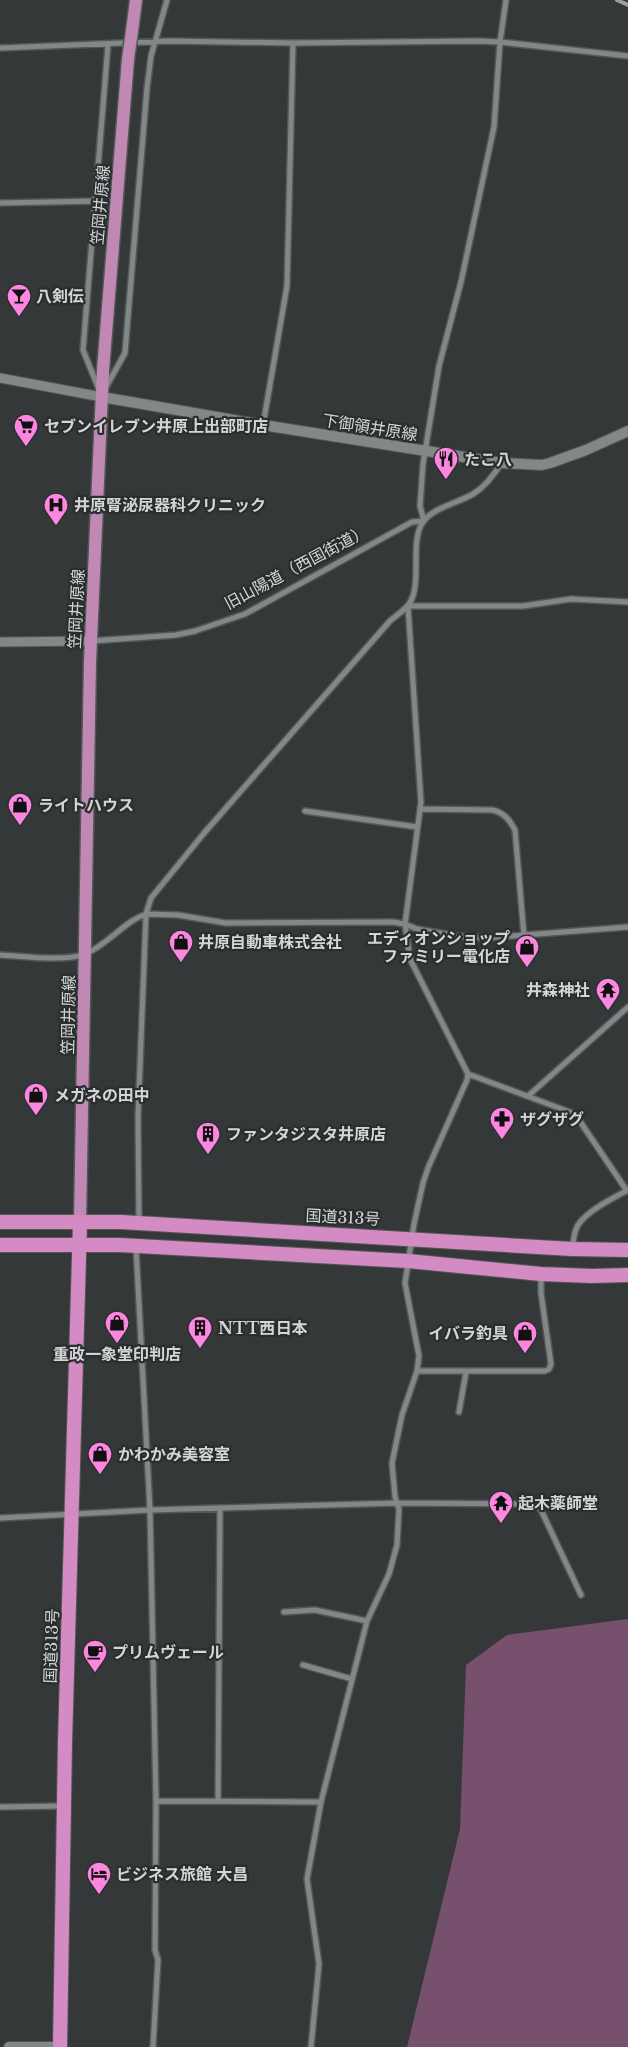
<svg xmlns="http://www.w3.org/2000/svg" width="628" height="2047" viewBox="0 0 628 2047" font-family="'Libre Baskerville','Noto Sans JP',serif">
	<rect width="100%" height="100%" fill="#343839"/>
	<path fill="#77506d" d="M628 1619V2047H407L460 1829 466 1665 507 1635Z"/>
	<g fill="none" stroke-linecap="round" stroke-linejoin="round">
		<defs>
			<path id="minor" d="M0 48 170 41 293 43 478 41 500 42 628 56
				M0 203 96 201
				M98 387 83 350 108 45
				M106 387 125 353 147 88 151 56 167 0
				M263 425 287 286 293 43
				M91 641 176 635 195 631 245 614 412 522 424 521 420 506 423 464 439 366 461 282 494 127 500 42 506 0
				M420 809 493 810C504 813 509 819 515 830L524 936
				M305 811 417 827
				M0 955C23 956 65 962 85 954 108 945 123 922 146 914L151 898 205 832 389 622C395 616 404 611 409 604 423 585 409 541 423 522 434 507 458 503 473 494 486 486 493 475 502 463
				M468 1074 575 1114 627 1191
				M528 1096 628 1007
				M139 1223 138 1117 146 914 178 915 226 923 393 922 405 924 417 929 457 936 484 938 628 927
				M136 1248 150 1510 156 1801 155 1950 158 1960 153 2047
				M573 1249C573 1241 574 1232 578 1225 587 1211 613 1198 628 1190
				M417 1371H545L549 1369 551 1364 541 1293V1276
				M459 1412 466 1372
				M0 1518 150 1510 397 1503 535 1504 541 1510 581 1595
				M284 1612 315 1610 367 1621
				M303 1665 352 1679
				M156 1801 321 1802
				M218 1801 220 1508
				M0 1807 62 1806
				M311 2047 319 1964 307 1879 321 1802 367 1621 389 1574 397 1545 399 1509 395 1497 392 1463 402 1415 417 1371 419 1356 405 1283 414 1224 423 1183 428 1168 467 1080 468 1074 410 959 405 924 421 802 408 606H523L571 599 628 602"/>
			<path id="tertiary" d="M0 378 102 397
				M0 642 91 641"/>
			<path id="secondary" d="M102 397 263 425 502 463 542 465 550 463 586 450 628 431
				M9 2047H60"/>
			<path id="primary" d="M132 31 136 0
				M80 1222 90 662 103 370 128 59"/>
			<path id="trunk" d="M0 1222H121L572 1249 628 1250
				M0 1245H120L408 1261 541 1274 592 1276 628 1275
				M60 2047 65 1742 80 1222"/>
		</defs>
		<use href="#minor" stroke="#535757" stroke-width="8"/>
		<use href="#tertiary" stroke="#535757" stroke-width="11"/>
		<use href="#secondary" stroke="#535757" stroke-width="12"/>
		<use href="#primary" stroke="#535757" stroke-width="15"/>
		<use href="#trunk" stroke="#535757" stroke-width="16"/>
		<use href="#minor" stroke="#828787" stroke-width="5"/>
		<use href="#tertiary" stroke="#828787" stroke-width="9"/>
		<use href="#secondary" stroke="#828787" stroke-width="10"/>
		<use href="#primary" stroke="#c089b4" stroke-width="12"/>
		<use href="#trunk" stroke="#d48ac3" stroke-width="14"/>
		<path stroke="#9c9f9f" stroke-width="4" d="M617 0 628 5"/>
		<defs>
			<path id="primary-bridge" d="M128 59 132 31"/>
		</defs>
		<use href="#primary-bridge" stroke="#535757" stroke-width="15" stroke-linecap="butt"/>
		<use href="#primary-bridge" stroke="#c089b4" stroke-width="12"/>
	</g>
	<defs>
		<symbol id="bar-pin" viewBox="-11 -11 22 30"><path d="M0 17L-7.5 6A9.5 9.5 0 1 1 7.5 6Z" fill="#fd86e1" stroke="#2a2e2f"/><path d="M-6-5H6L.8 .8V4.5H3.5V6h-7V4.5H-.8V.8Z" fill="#111"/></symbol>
		<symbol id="supermarket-pin" viewBox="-11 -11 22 30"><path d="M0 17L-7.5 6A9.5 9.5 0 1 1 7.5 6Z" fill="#fd86e1" stroke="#2a2e2f"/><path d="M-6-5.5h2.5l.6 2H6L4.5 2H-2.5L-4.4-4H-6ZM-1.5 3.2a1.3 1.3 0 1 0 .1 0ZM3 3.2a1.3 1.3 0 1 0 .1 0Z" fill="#111"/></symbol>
		<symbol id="restaurant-pin" viewBox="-11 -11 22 30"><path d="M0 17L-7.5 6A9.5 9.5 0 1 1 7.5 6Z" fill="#fd86e1" stroke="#2a2e2f"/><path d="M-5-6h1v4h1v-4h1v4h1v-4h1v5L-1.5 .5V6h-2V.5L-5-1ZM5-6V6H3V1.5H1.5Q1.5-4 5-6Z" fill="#111"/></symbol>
		<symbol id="hospital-pin" viewBox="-11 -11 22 30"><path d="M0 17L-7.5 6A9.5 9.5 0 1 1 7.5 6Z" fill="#fd86e1" stroke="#2a2e2f"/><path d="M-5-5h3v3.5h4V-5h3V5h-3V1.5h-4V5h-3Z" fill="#111"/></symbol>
		<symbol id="shop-pin" viewBox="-11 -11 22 30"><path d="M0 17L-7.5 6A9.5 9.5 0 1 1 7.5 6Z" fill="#fd86e1" stroke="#2a2e2f"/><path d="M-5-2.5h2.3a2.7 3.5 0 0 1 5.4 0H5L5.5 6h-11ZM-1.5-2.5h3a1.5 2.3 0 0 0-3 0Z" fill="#111"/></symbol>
		<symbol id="temple-pin" viewBox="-11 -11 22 30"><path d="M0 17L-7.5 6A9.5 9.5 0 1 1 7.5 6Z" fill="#fd86e1" stroke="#2a2e2f"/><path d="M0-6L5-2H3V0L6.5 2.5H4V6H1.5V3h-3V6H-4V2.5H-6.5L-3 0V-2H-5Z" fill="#111"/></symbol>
		<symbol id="pharmacy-pin" viewBox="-11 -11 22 30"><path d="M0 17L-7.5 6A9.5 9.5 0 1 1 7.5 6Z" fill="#fd86e1" stroke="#2a2e2f"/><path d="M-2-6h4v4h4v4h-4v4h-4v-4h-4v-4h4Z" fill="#111"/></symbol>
		<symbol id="building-pin" viewBox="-11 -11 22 30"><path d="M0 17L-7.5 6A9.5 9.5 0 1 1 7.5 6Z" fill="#fd86e1" stroke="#2a2e2f"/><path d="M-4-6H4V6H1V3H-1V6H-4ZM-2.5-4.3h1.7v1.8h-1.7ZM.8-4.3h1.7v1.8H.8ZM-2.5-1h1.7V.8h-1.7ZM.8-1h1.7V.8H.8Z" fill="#111"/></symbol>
		<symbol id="cafe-pin" viewBox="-11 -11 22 30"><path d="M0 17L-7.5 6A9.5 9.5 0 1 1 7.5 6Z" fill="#fd86e1" stroke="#2a2e2f"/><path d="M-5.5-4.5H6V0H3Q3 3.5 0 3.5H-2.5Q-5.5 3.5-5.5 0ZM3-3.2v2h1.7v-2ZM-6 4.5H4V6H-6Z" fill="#111"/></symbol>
		<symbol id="hotel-pin" viewBox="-11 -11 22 30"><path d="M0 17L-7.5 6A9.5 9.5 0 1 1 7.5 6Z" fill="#fd86e1" stroke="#2a2e2f"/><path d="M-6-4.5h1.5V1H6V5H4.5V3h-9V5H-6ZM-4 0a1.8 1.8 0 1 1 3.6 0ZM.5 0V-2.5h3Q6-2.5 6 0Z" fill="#111"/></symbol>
	</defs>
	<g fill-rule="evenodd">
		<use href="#bar-pin" x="5" y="282" width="28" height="38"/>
		<use href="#supermarket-pin" x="12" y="412" width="28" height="38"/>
		<use href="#restaurant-pin" x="432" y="445" width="28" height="38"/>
		<use href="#hospital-pin" x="42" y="491" width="28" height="38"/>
		<use href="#shop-pin" x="6" y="791" width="28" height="38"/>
		<use href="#shop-pin" x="167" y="928" width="28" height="38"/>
		<use href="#shop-pin" x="513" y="933" width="28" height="38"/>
		<use href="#temple-pin" x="594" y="976" width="28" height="38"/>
		<use href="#shop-pin" x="22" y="1081" width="28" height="38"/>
		<use href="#pharmacy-pin" x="488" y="1105" width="28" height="38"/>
		<use href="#building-pin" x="194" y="1120" width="28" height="38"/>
		<use href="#shop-pin" x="103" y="1309" width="28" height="38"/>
		<use href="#building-pin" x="186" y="1314" width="28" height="38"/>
		<use href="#shop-pin" x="511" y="1319" width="28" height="38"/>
		<use href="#shop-pin" x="86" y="1440" width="28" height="38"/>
		<use href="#temple-pin" x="487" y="1489" width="28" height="38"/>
		<use href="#cafe-pin" x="81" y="1638" width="28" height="38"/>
		<use href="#hotel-pin" x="85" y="1860" width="28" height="38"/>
	</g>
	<g text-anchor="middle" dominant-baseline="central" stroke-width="4.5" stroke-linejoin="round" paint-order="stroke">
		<g font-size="16" fill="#d4d6d6" stroke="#2a2e2f">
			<text transform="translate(100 205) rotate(-85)">笠岡井原線</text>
			<text transform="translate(370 427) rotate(9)">下御領井原線</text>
			<text transform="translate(296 567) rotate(-28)">旧山陽道（西国街道）</text>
			<text transform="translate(76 609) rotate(-87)">笠岡井原線</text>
			<text transform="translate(68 1015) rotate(-89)">笠岡井原線</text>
			<text transform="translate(343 1217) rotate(3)">国道313号</text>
			<text transform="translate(51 1646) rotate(-88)">国道313号</text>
		</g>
		<g font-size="16" font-weight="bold" fill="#d4d6d6" stroke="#2a2e2f" text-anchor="start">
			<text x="36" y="296">八剣伝</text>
			<text x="44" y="426">セブンイレブン井原上出部町店</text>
			<text x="464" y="459">たこ八</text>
			<text x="74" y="505">井原腎泌尿器科クリニック</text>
			<text x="38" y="805">ライトハウス</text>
			<text x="510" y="938" text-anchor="end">エディオンショップ<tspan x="510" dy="18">ファミリー電化店</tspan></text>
			<text x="198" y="942">井原自動車株式会社</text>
			<text x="590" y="990" text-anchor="end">井森神社</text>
			<text x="54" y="1095">メガネの田中</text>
			<text x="520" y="1119">ザグザグ</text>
			<text x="226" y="1134">ファンタジスタ井原店</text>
			<text x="218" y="1328">NTT西日本</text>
			<text x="508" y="1333" text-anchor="end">イバラ釣具</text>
			<text x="117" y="1354" text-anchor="middle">重政一象堂印判店</text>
			<text x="118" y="1454">かわかみ美容室</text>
			<text x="518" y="1503">起木薬師堂</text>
			<text x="112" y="1652">プリムヴェール</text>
			<text x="116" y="1874">ビジネス旅館 大昌</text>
		</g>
	</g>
</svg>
